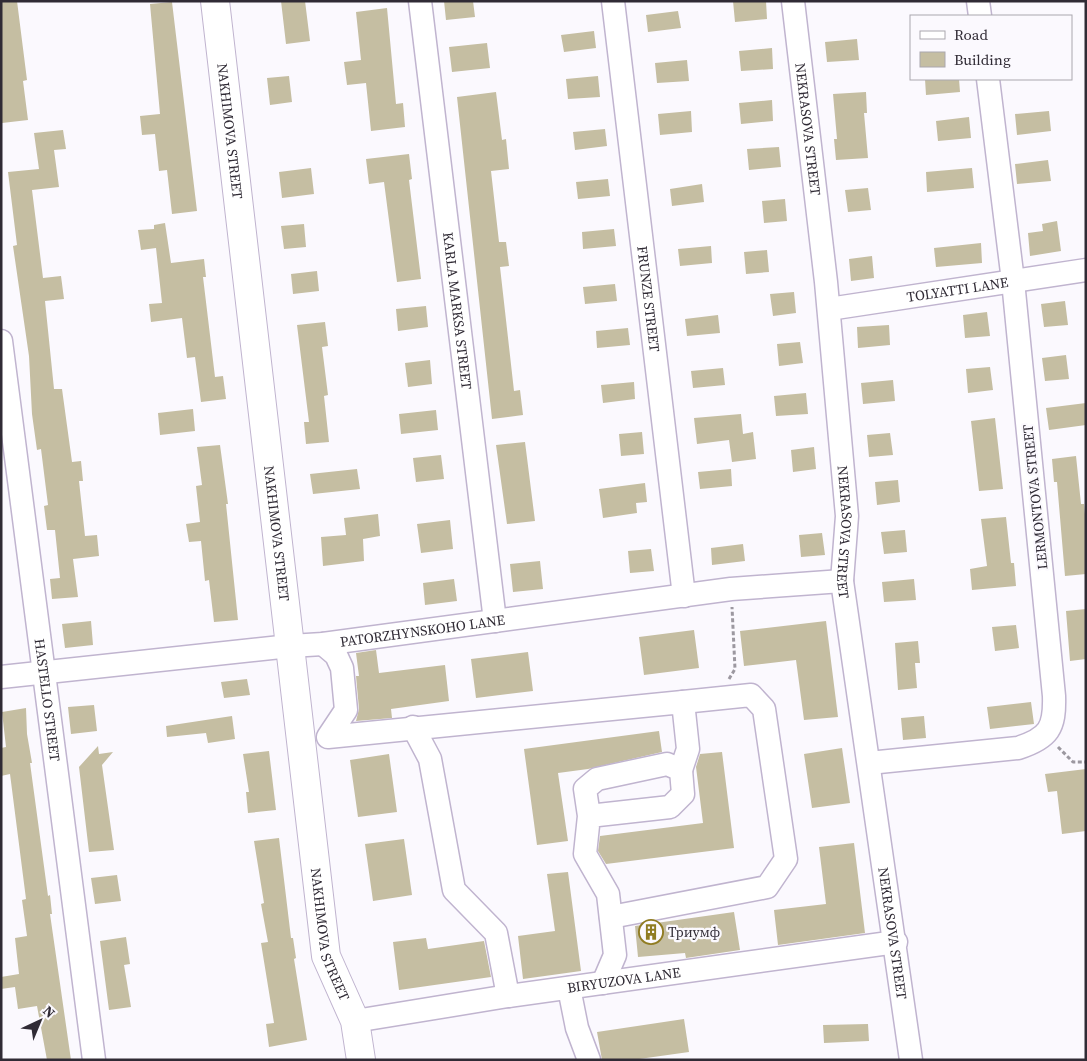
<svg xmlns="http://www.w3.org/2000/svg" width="1087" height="1061" viewBox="0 0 1087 1061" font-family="'Source Serif 4',serif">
	<rect width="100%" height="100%" fill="#fbf9fe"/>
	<path fill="#c5bea2" d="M1 1H17L27 80 23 81 28 120 2 123Z
		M281 1H305L310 41 286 44Z
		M444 1H473L475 17 446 20Z
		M733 1H766L767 19 735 22Z
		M172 2 197 211 172 214 167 170 159 171 155 134 142 135 140 116 160 114 150 4Z
		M387 8 396 104 403 103 405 127 371 131 366 83 347 85 344 62 361 60 356 12Z
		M678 11 681 28 648 32 646 15Z
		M594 31 596 48 564 52 561 35Z
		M857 39 859 60 827 62 825 42Z
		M487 43 490 68 452 72 449 47Z
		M772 48 773 69 741 71 739 51Z
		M687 60 689 81 657 83 655 63Z
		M289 76 292 102 270 105 267 78Z
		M598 76 600 97 568 99 566 79Z
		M925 79H959L960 92 926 95Z
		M496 92 502 140 506 139 509 169 491 171 499 242H506L509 266 500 267 514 391 520 390 523 415 492 419 457 97Z
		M866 92 867 113H864L868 158 836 160 834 139H837L833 94Z
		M772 100 773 121 741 124 739 103Z
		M691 111 692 132 660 135 658 114Z
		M1049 111 1051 131 1017 135 1015 114Z
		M969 117 971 138 938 141 936 121Z
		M605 129 607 146 575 150 573 132Z
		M63 130 66 149 54 150 59 187 32 190 43 278 61 276 64 299 45 301 54 389H62L72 462 81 461 83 481H79L85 536 97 535 99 556 73 559 78 597 52 599 50 579 60 578 55 530H47L44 506 48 505 41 449 37 450 32 414 29 356 13 246 17 245 8 172 39 169 34 133Z
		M779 147 781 167 749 170 747 149Z
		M409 154 412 179 409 180 421 279 397 282 384 182 369 184 366 159Z
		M1048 160 1051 181 1017 184 1015 164Z
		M311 168 314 194 282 198 279 172Z
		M972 168 974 188 927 192 926 172Z
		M608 179 610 196 578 199 576 182Z
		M702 184 704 202 672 206 670 189Z
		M868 188 871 210 848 212 845 190Z
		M785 199 787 221 764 223 762 201Z
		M1057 221 1061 251 1030 256 1028 233 1043 231 1042 224Z
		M165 223 171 263 204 259 206 277H203L215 377 223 376 226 399 201 402 195 357 187 358 182 318 151 322 149 304 162 303 156 248 141 250 138 230 154 229V225Z
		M304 224 306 247 284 249 281 226Z
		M614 229 616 246 583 249 582 232Z
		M981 243 982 263 936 267 934 248Z
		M711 246 712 263 680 266 678 249Z
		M767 250 769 272 746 274 744 252Z
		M872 256 874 278 851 281 849 259Z
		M317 271 319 291 293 294 291 274Z
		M615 284 617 301 585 304 583 287Z
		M794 292 796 313 773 316 770 294Z
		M1065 301 1068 325 1044 327 1041 304Z
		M426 306 428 327 398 331 396 309Z
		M987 312 990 336 965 338 963 315Z
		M718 315 720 333 687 336 685 319Z
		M325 322 328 346 322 347 328 395 324 396 329 442 306 444 304 422H309L297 325Z
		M889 325 890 345 858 348 857 327Z
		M628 328 630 345 597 348 596 331Z
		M800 342 803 363 779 366 777 344Z
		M1066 355 1069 379 1045 381 1042 358Z
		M430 360 432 384 408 387 405 363Z
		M990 367 993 390 968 393 966 369Z
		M723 368 725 385 693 388 691 371Z
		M893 380 895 401 863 404 861 383Z
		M634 382 635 399 603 403 601 385Z
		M806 393 808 414 776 416 774 396Z
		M1086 403V425L1049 430 1046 408Z
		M193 409 195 431 160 435 158 413Z
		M436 410 438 430 401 434 399 414Z
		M741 414 743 434 753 432 756 459 732 462 729 440 697 444 694 418Z
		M995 418 1003 489 979 491 971 421Z
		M642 432 644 454 621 456 619 434Z
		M890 433 893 455 869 457 867 435Z
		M525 442 535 521 507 524 496 445Z
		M220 445 228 504H226L238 620 214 622 209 580 205 581 201 541 189 542 186 524 200 522 196 486 202 485 197 447Z
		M814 447 816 469 793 472 791 450Z
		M441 455 444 479 416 482 413 458Z
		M1076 456 1081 504H1084L1086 524V574L1065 576 1057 482H1054L1052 459Z
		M357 469 360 489 313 494 310 474Z
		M731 469 732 486 700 489 698 472Z
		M898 480 900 502 877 505 875 482Z
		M645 483 647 502 636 503 637 513 603 518 599 489Z
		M378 514 380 536 363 539 364 561 323 566 321 537 346 535 344 518Z
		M1006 517 1011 563H1014L1016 586 972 590 970 569 987 566 981 519Z
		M450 520 453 549 421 553 417 524Z
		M905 530 907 552 884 554 881 532Z
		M822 533 825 555 801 557 799 535Z
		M743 544 745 561 712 565 711 548Z
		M651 549 654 571 630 573 628 551Z
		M540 561 543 589 513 592 510 564Z
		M454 579 457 601 425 605 423 583Z
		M914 579 916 600 884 602 882 582Z
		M1086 609V659L1070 661 1066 611Z
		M91 621 93 645 65 648 62 624Z
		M826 621 838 717 804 720 796 660 744 666 740 631Z
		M1016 625 1019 648 995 651 992 627Z
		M694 630 699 668 644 675 639 637Z
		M918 641 920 663H915L917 688 898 690 895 643Z
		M376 650 379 673 445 665 449 701 391 709 392 718 356 721 359 709 356 676H359L356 653Z
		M528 652 533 691 476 698 471 659Z
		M247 679 250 695 224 698 221 682Z
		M1031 702 1034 724 990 729 987 707Z
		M94 705 97 731 71 734 68 707Z
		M26 708 27 734 32 763H30L48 896 50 895 52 914H50L71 1060H47L37 1006 18 1009 15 987 1 989V977L19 974 15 938 27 936 22 900 26 899 10 774 1 776V748L6 747 2 712Z
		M232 716 235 739 208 743 206 733 167 737 166 726Z
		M924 716 926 738 903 740 901 718Z
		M659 731 662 752 588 769 558 773 568 841 537 845 524 749Z
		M98 746 99 754 113 752 102 765 114 850 89 852 79 767Z
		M842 748 850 803 812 808 804 754Z
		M269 751 276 810 248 813 246 792H249L243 754Z
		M722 752 734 848 606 864 598 851 600 836 703 823 696 767 700 754Z
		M389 754 397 812 358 817 350 760Z
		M1086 769V831L1062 834 1057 791 1048 792 1045 774Z
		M279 838 291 938H293L296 958 294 959 307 1040 269 1047 266 1024 274 1023 261 943 268 942 261 904 264 903 254 841Z
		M404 839 412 895 373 901 365 844Z
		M854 843 865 933 778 945 774 910 826 904 819 847Z
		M568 872 581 971 523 979 518 936 555 931 547 874Z
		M117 875 121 901 95 904 91 878Z
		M734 912 740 950 686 958 685 953 638 957 635 926Z
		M126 937 130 964 124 965 131 1007 109 1010 100 941Z
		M426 938 428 949 484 941 491 977 399 990 393 942Z
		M684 1019 689 1052 632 1060H602L597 1032Z
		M868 1024 869 1041 824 1043 823 1025Z"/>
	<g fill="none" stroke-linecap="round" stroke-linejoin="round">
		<defs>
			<g id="minor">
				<path id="s1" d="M420 1 495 621"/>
				<path id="s2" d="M613 1 684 596"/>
				<path id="s3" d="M793 1 826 282 847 516 842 581 911 1060"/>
				<path d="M978 1 980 16"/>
				<path id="s4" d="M829 309 1086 270"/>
				<path id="s5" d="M1 341 94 1060"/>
				<path d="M323 644 336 655 342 668 346 710 328 737 683 702 688 749 681 770"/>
				<path id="s6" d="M1 677 290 646 323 644 731 589 842 581"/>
				<path d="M413 727 430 759 454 890 496 933 508 996"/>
				<path d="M869 763 1018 748C1049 738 1055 728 1054 696L1013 281 988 79"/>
				<path d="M589 816 585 789 597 779 667 764 681 770 683 794 670 807 589 816 585 854 608 894 615 955 603 983"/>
				<path d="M611 917 767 887 786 859 764 709 751 695 683 702"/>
				<path d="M569 988 577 1028 589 1060"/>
				<path id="s7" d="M355 1021 508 996 896 942"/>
			</g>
			<g id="major">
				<path id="s8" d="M215 1 326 956 355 1021 361 1060"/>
			</g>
		</defs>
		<use href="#minor" stroke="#c0b4cf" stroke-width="25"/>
		<use href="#major" stroke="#c0b4cf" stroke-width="30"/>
		<path stroke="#9c98a0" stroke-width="3" stroke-dasharray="4 2.5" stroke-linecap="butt" d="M729 679 735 669 732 607
			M1058 747 1073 762H1086"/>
		<use href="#minor" stroke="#fff" stroke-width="22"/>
		<use href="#major" stroke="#fff" stroke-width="28"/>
	</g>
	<defs>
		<symbol id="building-ring" viewBox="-11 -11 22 22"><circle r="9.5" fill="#fbf9fe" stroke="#907c22" stroke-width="1.5"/><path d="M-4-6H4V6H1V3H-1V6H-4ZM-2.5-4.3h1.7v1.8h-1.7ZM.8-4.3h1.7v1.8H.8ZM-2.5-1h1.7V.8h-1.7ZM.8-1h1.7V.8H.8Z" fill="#907c22"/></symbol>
	</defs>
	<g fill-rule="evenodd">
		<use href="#building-ring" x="637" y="918" width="28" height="28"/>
	</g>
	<g text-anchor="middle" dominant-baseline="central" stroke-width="4.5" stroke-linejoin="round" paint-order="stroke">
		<g font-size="14" fill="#302b35" stroke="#fbf9fe">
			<text stroke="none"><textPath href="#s3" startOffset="129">NEKRASOVA STREET</textPath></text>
			<text stroke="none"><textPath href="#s8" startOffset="131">NAKHIMOVA STREET</textPath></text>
			<text stroke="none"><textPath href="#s4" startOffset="130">TOLYATTI LANE</textPath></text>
			<text stroke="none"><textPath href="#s2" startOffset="300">FRUNZE STREET</textPath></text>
			<text stroke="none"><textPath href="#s1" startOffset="312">KARLA MARKSA STREET</textPath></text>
			<text transform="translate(1035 497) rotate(-96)">LERMONTOVA STREET</text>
			<text stroke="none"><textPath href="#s3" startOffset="534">NEKRASOVA STREET</textPath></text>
			<text stroke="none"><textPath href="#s8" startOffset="536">NAKHIMOVA STREET</textPath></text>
			<text stroke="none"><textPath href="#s6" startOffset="424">PATORZHYNSKOHO LANE</textPath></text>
			<text stroke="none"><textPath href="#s5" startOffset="362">HASTELLO STREET</textPath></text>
			<text stroke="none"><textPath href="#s3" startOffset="939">NEKRASOVA STREET</textPath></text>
			<text stroke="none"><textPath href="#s8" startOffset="941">NAKHIMOVA STREET</textPath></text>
			<text stroke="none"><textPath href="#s7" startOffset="272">BIRYUZOVA LANE</textPath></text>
		</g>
		<g font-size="14" fill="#302b35" stroke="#fbf9fe" text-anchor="start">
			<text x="668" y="932">Триумф</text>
		</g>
	</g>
	<rect width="1087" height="1061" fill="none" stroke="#302b35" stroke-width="5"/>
	<rect x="910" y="15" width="162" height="65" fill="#fbf9fe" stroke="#aaa7ae"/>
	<rect x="920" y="31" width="25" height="8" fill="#ffffff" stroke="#aaa7ae"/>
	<text x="954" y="40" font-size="15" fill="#302b35">Road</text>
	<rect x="920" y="52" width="25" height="15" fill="#c5bea2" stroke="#aaa7ae"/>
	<text x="954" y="65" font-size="15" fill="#302b35">Building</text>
	<g transform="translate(40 1021) rotate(44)" stroke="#fbf9fe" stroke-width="4" paint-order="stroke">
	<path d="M0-4L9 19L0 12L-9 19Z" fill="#302b35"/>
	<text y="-8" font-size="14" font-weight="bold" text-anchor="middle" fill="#302b35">N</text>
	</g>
</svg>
